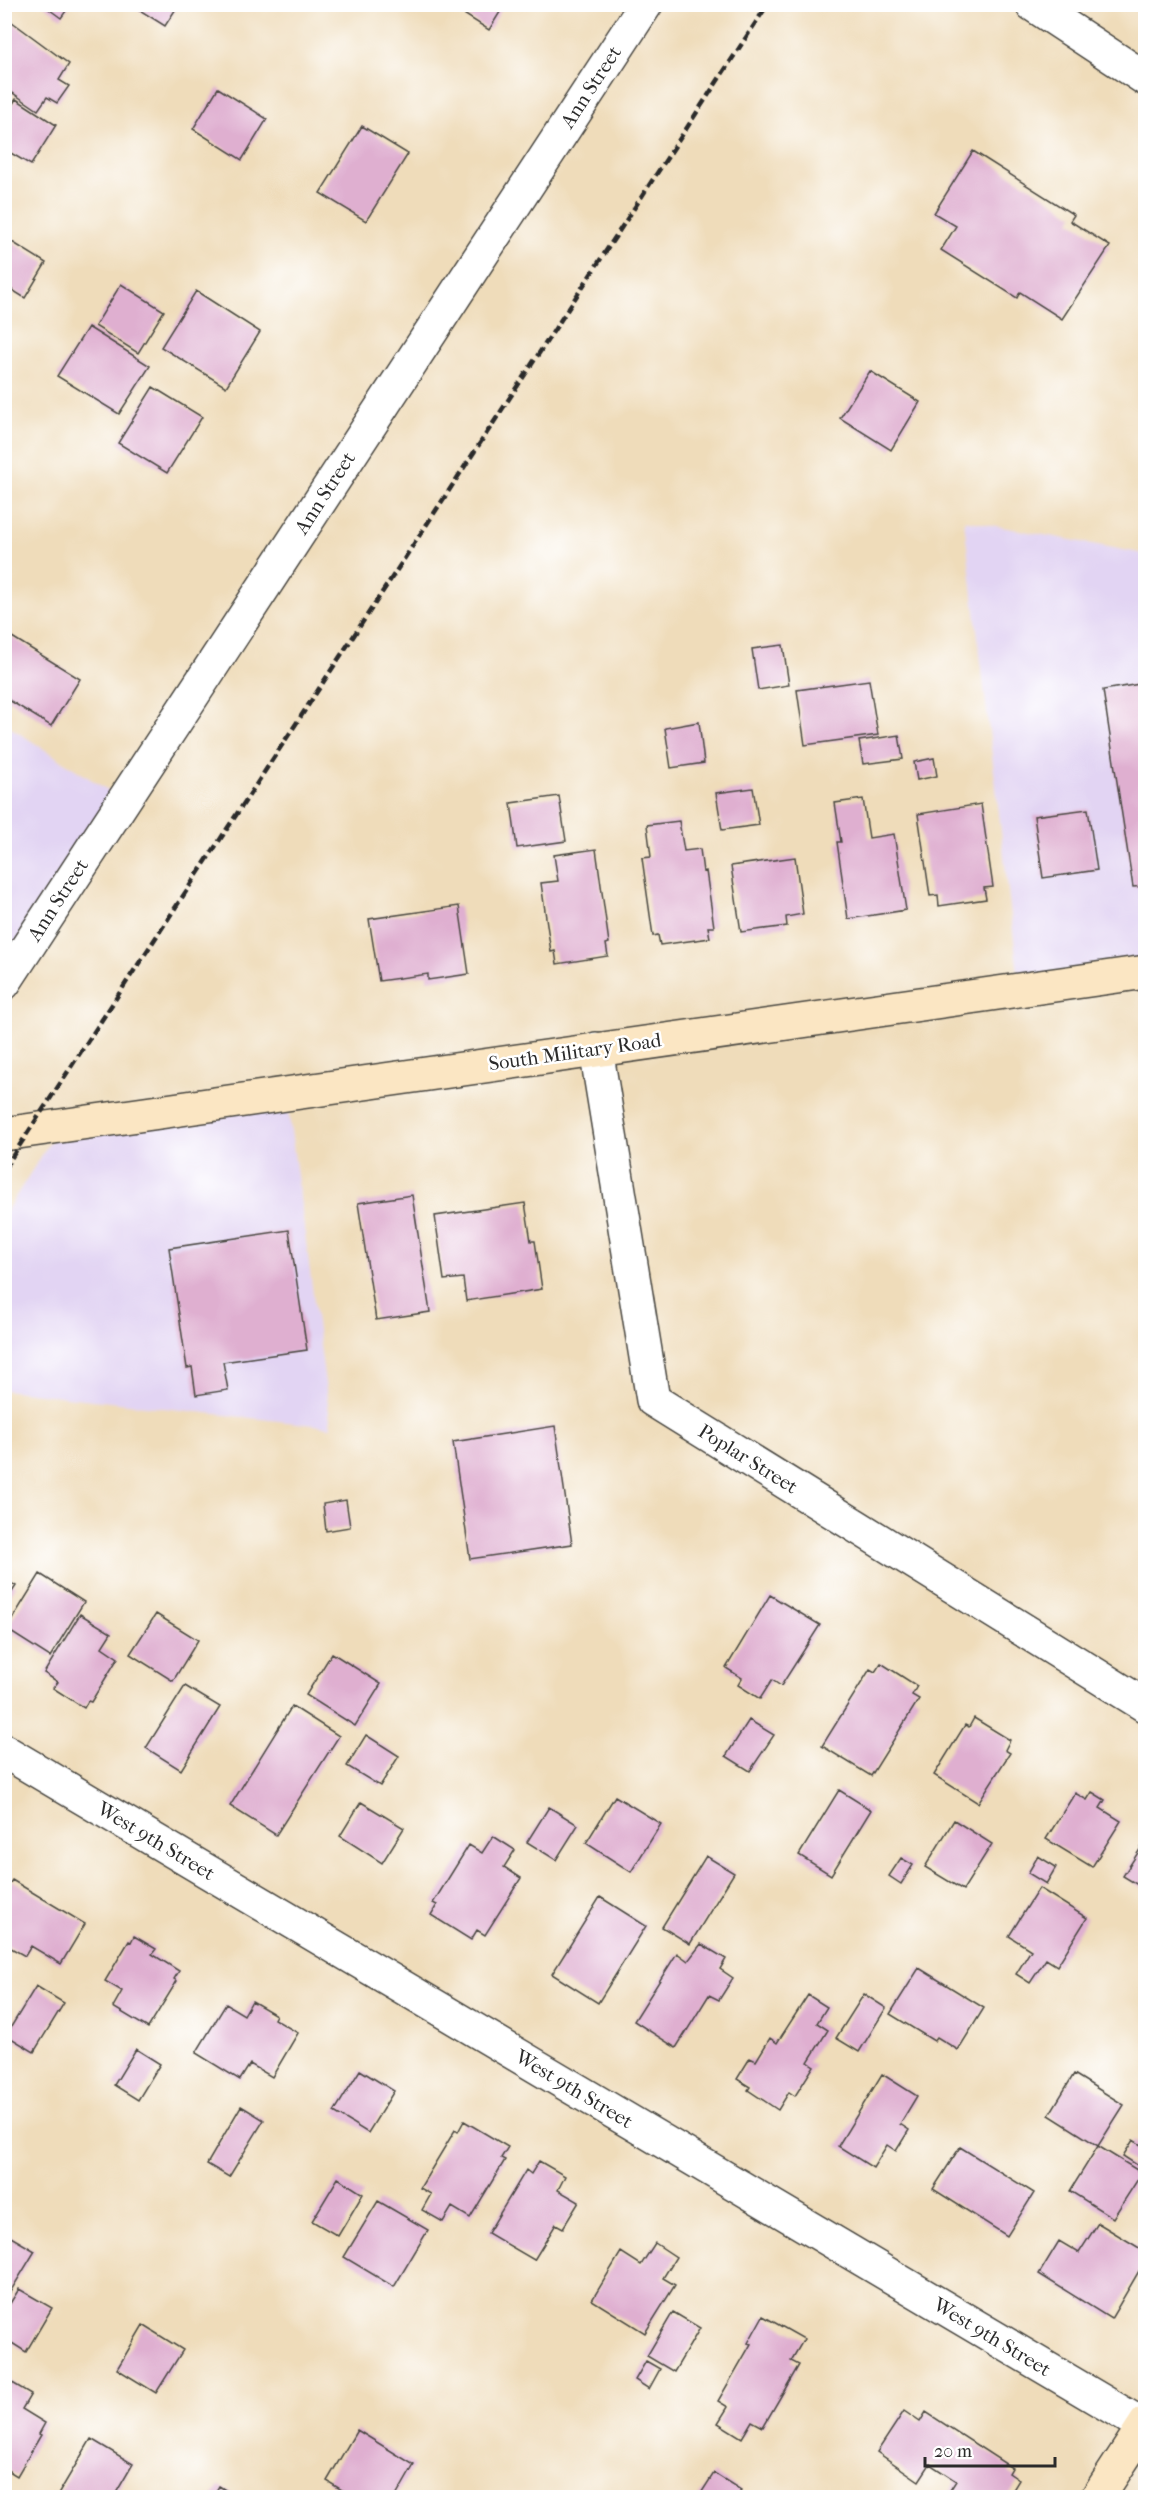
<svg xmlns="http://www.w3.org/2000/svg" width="1150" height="2502" viewBox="0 0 1150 2502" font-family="'IM FELL French Canon',serif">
	<rect width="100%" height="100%" fill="#fff"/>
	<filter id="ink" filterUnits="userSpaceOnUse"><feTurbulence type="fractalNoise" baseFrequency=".0167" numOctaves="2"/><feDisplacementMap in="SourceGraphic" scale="12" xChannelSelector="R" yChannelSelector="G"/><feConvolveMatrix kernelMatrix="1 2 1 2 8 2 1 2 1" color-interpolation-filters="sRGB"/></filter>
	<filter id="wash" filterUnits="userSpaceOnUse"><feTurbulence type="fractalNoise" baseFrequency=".008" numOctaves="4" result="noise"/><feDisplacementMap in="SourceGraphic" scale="24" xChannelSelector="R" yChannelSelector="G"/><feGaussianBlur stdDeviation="1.35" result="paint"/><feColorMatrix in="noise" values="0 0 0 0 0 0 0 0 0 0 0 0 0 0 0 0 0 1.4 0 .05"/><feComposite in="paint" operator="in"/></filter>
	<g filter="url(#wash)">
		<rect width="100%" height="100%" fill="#efdcba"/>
		<path fill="#e2d4f3" d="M964 520 1145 554V972L1020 990Z
			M5 724 123 800 5 983Z
			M286 1094 331 1427 5 1390 4 1215 60 1126Z"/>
		<g id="blocks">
			<path fill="#dfafd0" d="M42 4H71L61 18Z
				M130 4H179L165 26Z
				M448 4H505L489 30Z
				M4 16 69 64 59 80 69 86 57 103 47 97 38 110 4 87Z
				M218 88 267 119 242 160 193 129Z
				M16 99 56 125 31 165 4 149V117Z
				M362 126 408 154 366 221 320 193Z
				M973 151 1074 215 1070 221 1110 246 1062 319 1020 292 1017 298 941 250 956 226 934 213Z
				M4 237 46 263 25 298 4 285Z
				M121 284 164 311 138 353 95 326Z
				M196 291 260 332 226 387 161 347Z
				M88 327 150 366 119 414 57 376Z
				M870 371 920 402 891 450 840 418Z
				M153 387 202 417 167 473 118 443Z
				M4 632 80 679 51 726 4 697Z
				M783 645 789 685 758 690 752 649Z
				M869 680 878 735 805 745 797 690Z
				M1146 683V886L1133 887 1103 690Z
				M699 722 704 763 671 768 665 728Z
				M899 735 903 759 863 764 859 741Z
				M934 758 937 776 917 780 914 762Z
				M753 788 759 825 722 830 716 793Z
				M559 796 566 841 517 848 511 803Z
				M863 799 869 838 894 834 906 910 848 919 837 842H841L835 803Z
				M981 804 993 887 984 888 986 899 939 906 938 895 930 896 918 814Z
				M1088 809 1097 870 1043 878 1034 816Z
				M679 821 684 851 700 849 703 872 706 871 714 927H708L710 938 660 945 658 935 653 936 642 858 651 857 647 825Z
				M596 849 609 943 606 944 608 956 557 964 555 951 551 952 541 883 558 881 554 855Z
				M795 857 803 914 786 917 787 926 741 932 731 866Z
				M459 906 469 974 428 980V974L379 981 369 919Z
				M412 1195 430 1312 376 1320 358 1203Z
				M525 1203 531 1241H535L542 1289 466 1301 463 1278 444 1280 435 1216Z
				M289 1230 307 1350 223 1362 228 1390 196 1395 192 1367 187 1368 169 1248Z
				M555 1426 572 1544 470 1559 453 1442Z
				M346 1500 350 1527 326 1531 323 1504Z
				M40 1574 84 1602 50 1657 6 1629Z
				M4 1579 16 1586 4 1604Z
				M770 1595 820 1625 781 1686 772 1680 760 1699 738 1685 742 1678 726 1668Z
				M80 1614 111 1633 102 1647 118 1658 91 1702 88 1701 84 1708 53 1688 58 1682 44 1673Z
				M156 1614 198 1640 173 1681 130 1654Z
				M332 1653 381 1684 355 1726 306 1695Z
				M881 1663 917 1686 912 1695 919 1699 871 1776 822 1746 870 1669 875 1672Z
				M185 1686 220 1707 181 1770 146 1748Z
				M292 1706 339 1736 276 1835 230 1806Z
				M974 1718 1010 1740 1005 1750 1010 1753 978 1803 934 1775 965 1725 969 1727Z
				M749 1720 774 1735 750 1771 726 1756Z
				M366 1735 399 1756 380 1786 347 1766Z
				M839 1790 871 1810 831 1875 799 1855Z
				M1092 1792 1105 1800 1100 1808 1121 1821 1092 1867 1046 1839 1075 1793 1087 1800Z
				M615 1796 661 1824 631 1872 586 1843Z
				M361 1802 404 1828 382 1863 340 1836Z
				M549 1807 578 1825 556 1860 527 1842Z
				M954 1820 992 1844 963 1890 925 1867Z
				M493 1836 515 1850 504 1867 521 1878 485 1935 477 1930 471 1940 431 1915 437 1905 433 1903 469 1845 482 1853Z
				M1146 1840V1890L1123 1876Z
				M706 1856 734 1873 690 1944 662 1927Z
				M1038 1856 1056 1867 1046 1884 1028 1873Z
				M901 1858 913 1865 901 1884 889 1876Z
				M12 1880 85 1924 61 1964 31 1946 25 1956 4 1944V1892Z
				M1039 1888 1087 1918 1057 1966 1046 1959 1030 1983 1016 1974 1031 1950 1009 1936Z
				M600 1897 646 1926 598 2003 552 1974Z
				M134 1936 156 1949 152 1954 179 1971 174 1979 177 1981 148 2028 113 2007 122 1991 105 1981 129 1941 131 1942Z
				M701 1944 726 1959 720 1969 733 1978 719 2000 709 1995 676 2048 634 2021 677 1953 688 1961Z
				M919 1968 984 2008 958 2050 937 2037 934 2041 890 2014Z
				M36 1986 64 2003 34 2052 6 2035Z
				M864 1994 886 2008 859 2052 836 2038Z
				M808 1995 827 2007 817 2023 828 2030 808 2062 814 2066 795 2096 789 2092 778 2110 748 2090 750 2087 737 2079 750 2058 756 2061 770 2038 777 2043Z
				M252 2001 276 2015 274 2019 298 2033 272 2077 250 2064 240 2080 196 2053 226 2004 244 2015Z
				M136 2049 160 2064 138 2100 114 2085Z
				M360 2070 394 2091 368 2133 334 2112Z
				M882 2074 917 2096 900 2124 909 2130 896 2151 887 2145 873 2168 838 2146Z
				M1074 2074 1124 2105 1098 2146 1049 2115Z
				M241 2106 264 2120 229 2177 207 2164Z
				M464 2121 508 2147 501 2158 505 2160 470 2218 452 2207 443 2222 422 2210 431 2194 420 2188 455 2130 458 2132Z
				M1133 2140 1146 2148V2159L1140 2167 1123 2156Z
				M1098 2146 1142 2173 1113 2218 1070 2191Z
				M960 2147 1034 2193 1007 2236 933 2189Z
				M539 2161 565 2176 558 2190 579 2202 563 2228 556 2224 534 2260 488 2233 526 2170 531 2174Z
				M338 2178 363 2194 338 2236 312 2221Z
				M378 2201 428 2230 394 2287 344 2257Z
				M1098 2223 1146 2252V2259L1111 2319 1039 2274 1059 2241 1079 2253Z
				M4 2233 35 2251 4 2302Z
				M655 2243 676 2257 663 2278 675 2285 645 2333 592 2300 621 2252 641 2265Z
				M19 2289 52 2308 26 2352 4 2338V2313Z
				M673 2312 700 2328 674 2372 647 2356Z
				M763 2316 804 2339 791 2361 799 2365 763 2427 752 2421 742 2438 718 2423 728 2407 718 2401 751 2344 748 2343Z
				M143 2325 183 2350 156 2393 117 2369Z
				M646 2361 660 2369 649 2389 635 2380Z
				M4 2378 31 2394 22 2409 45 2423 39 2434 41 2435 17 2476 4 2468Z
				M904 2411 920 2422 926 2412 1012 2468 1009 2473 1019 2480 1008 2498H945L956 2481 930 2464 919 2481 877 2452Z
				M357 2430 414 2465 395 2498H355L327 2481Z
				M91 2439 133 2464 116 2493 124 2498H56Z
				M714 2473 741 2490 737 2498H698Z
				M219 2486 238 2498H212Z"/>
		</g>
	</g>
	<g filter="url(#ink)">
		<use href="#blocks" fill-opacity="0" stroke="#484640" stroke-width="1.5"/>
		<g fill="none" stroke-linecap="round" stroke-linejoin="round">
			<defs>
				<path id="street" d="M1032 4 1146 79
					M4 983 646 4
					M596 1049 653 1400 1146 1706
					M4 1751 1144 2426"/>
				<path id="secondary" d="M4 1134 1146 972
					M1097 2498 1146 2423"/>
			</defs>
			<use href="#street" stroke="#484640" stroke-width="36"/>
			<use href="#secondary" stroke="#484640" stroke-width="36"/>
			<use href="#street" stroke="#fff" stroke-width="33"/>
			<use href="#secondary" stroke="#fbe6c3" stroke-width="33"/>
			<path stroke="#2b2b2b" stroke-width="4.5" stroke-dasharray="9 4.5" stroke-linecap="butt" d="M4 1169 768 4"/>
		</g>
	</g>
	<g text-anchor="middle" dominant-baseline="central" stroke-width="5" stroke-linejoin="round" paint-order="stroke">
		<g font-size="20" fill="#2b2b2b" stroke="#fff">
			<text transform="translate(591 87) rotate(-57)">Ann Street</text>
			<text transform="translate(325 493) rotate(-57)">Ann Street</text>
			<text transform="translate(58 900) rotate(-57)">Ann Street</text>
			<text transform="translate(575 1052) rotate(-8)">South Military Road</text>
			<text transform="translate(748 1459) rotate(32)">Poplar Street</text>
			<text transform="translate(156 1841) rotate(31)">West 9th Street</text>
			<text transform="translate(574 2089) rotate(31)">West 9th Street</text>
			<text transform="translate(992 2337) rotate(31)">West 9th Street</text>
		</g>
	</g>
	<rect width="1150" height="2502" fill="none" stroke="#fff" stroke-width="24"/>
	<path d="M925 2457v9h130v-9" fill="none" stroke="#2b2b2b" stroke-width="3"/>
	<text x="934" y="2457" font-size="18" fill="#2b2b2b" stroke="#ffffff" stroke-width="4.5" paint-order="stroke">20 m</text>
</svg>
